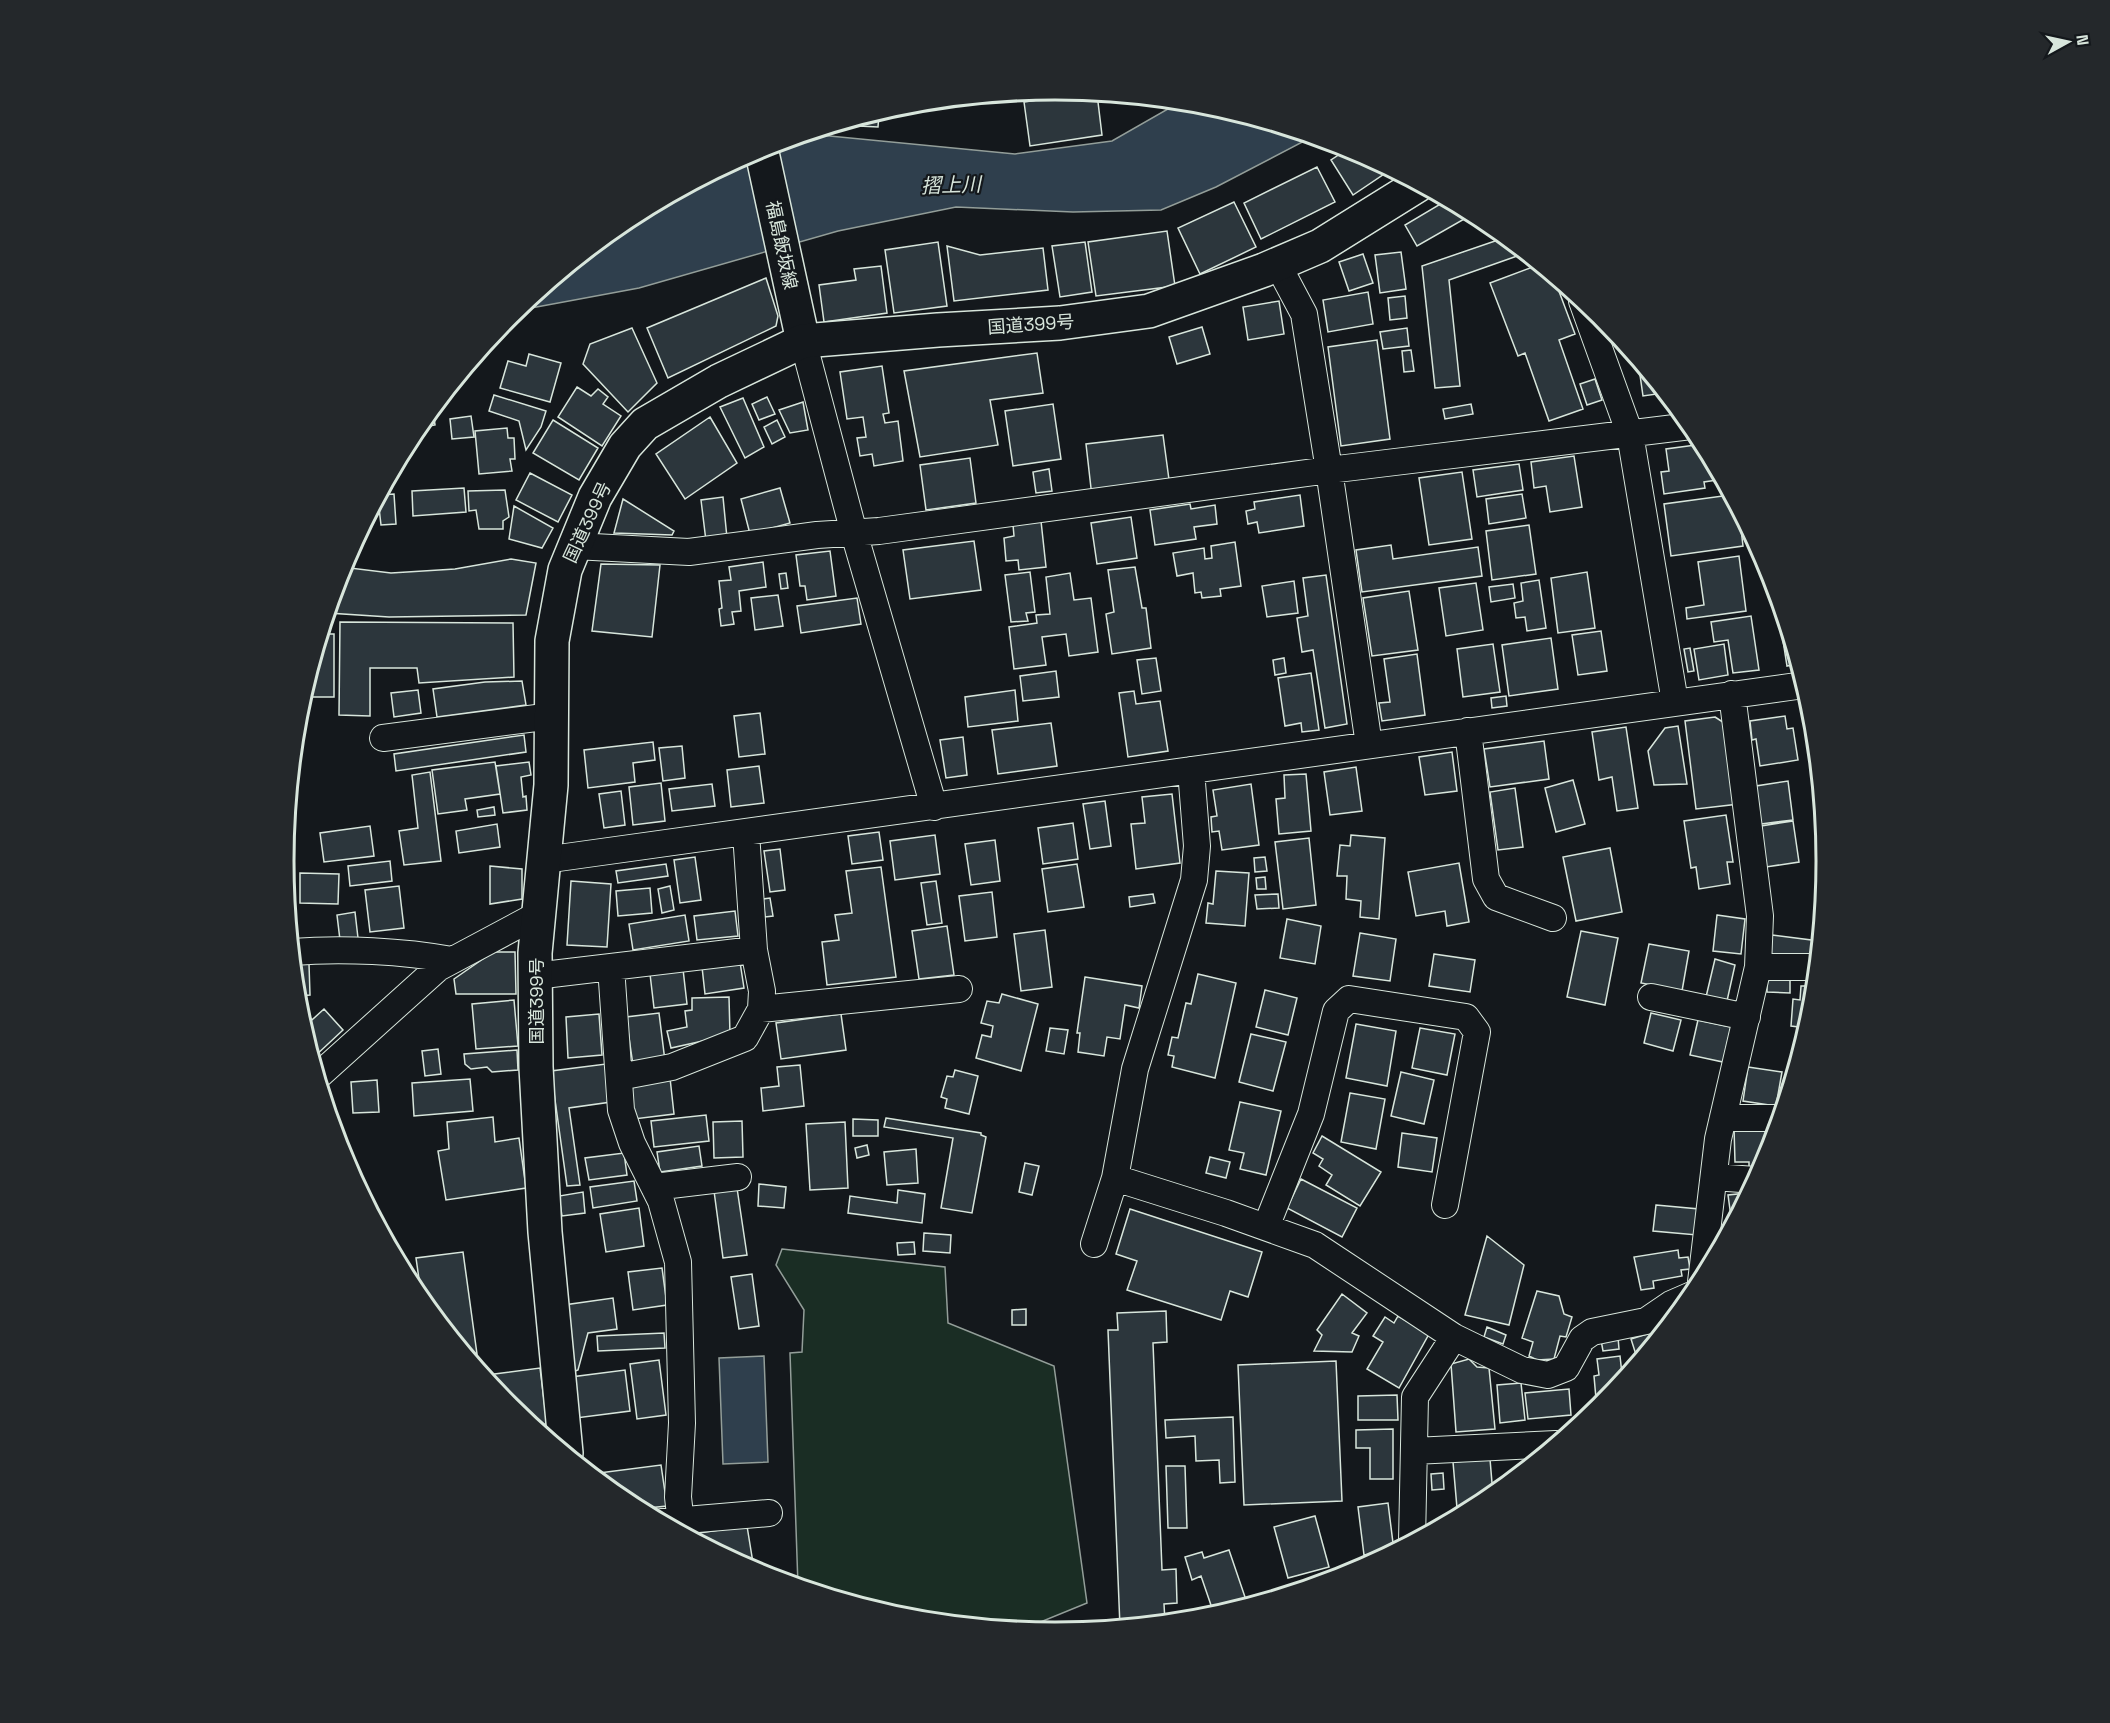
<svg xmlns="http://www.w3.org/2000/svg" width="2110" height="1723" viewBox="0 0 2110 1723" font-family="'Space Grotesk','Noto Sans JP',sans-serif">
	<rect width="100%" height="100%" fill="#14181c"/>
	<path fill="#1a2d24" stroke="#939e99" stroke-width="1.5" d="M782 1249 945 1267 948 1323 1054 1366 1087 1603 1021 1630 904 1618 798 1586 790 1353 802 1352 804 1310 776 1265Z"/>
	<path fill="#2f3f4d" stroke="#939e99" stroke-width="1.5" d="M1180 102 1206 105 1312 137 1216 187 1161 210 1073 212 956 207 838 231 639 288 515 311 627 220 760 149 809 134 1015 154 1112 141Z
		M764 1356 768 1462 723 1464 719 1358Z"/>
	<path fill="#2c363c" stroke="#d8e6dc" stroke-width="1.5" d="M1085 93 1097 94 1102 135 1030 146 1024 102Z
		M879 113 878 127 837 125Z
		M1349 148 1351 149 1390 170 1353 195 1331 160Z
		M1317 167 1335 202 1261 239 1244 203Z
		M1447 200 1473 214 1417 246 1405 225Z
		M1234 202 1256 247 1200 274 1178 228Z
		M1493 227 1517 247 1520 255 1449 280 1460 386 1435 388 1422 266 1498 240Z
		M1167 231 1175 286 1096 296 1088 242Z
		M938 242 947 306 894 313 885 250Z
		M1085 242 1092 292 1060 297 1052 246Z
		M947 246 980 255 1043 248 1048 290 954 301Z
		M1401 252 1406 289 1380 293 1375 255Z
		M1363 254 1373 283 1349 291 1339 262Z
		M1538 265 1554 278 1575 334 1559 340 1583 409 1549 421 1525 353 1518 356 1490 283Z
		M881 266 887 313 824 322 819 285 856 280 854 269Z
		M766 278 778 316 776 326 668 378 647 328Z
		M1368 292 1373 324 1328 332 1323 300Z
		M1405 296 1407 318 1390 320 1388 298Z
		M1279 301 1284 334 1248 340 1243 307Z
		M1202 327 1210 354 1177 364 1169 337Z
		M632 328 657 383 628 412 583 364 590 344Z
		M1407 328 1409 346 1383 349 1380 332Z
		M1377 340 1390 439 1341 446 1328 347Z
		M1411 350 1414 371 1404 372 1402 351Z
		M1037 353 1043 393 990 400 998 445 920 457 904 371Z
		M529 354 561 363 550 402 500 388 508 361 526 366Z
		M1638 361 1664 393 1643 396Z
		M882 366 889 413 883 414 885 423 898 421 903 461 874 466 872 454 860 456 857 438 866 437 863 417 847 419 840 372Z
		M1595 379 1602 400 1587 405 1580 384Z
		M577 387 591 396 598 389 608 397 603 404 621 416 602 446 558 417Z
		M494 395 546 411 541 427 526 450 519 421 489 411Z
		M767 397 775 414 759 420 752 404Z
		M743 398 764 447 745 458 720 407Z
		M803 402 808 430 790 433 779 410Z
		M1053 404 1061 459 1013 466 1005 411Z
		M1471 404 1473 414 1445 419 1443 409Z
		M433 410 435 425 418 428V427Z
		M471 416 474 437 452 439 450 419Z
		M710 417 737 463 685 499 656 454Z
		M553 420 598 448 579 480 533 453Z
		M777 420 785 437 772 444 764 427Z
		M507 428 508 438H514L515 459H510L512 471 479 474 475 431Z
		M1163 435 1170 487 1092 497 1086 444Z
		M1703 444 1725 486 1718 487 1717 480 1704 482 1705 488 1664 494 1661 472 1669 471 1666 449Z
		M1574 456 1582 507 1550 512 1546 486 1534 488 1531 462Z
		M970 458 976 503 926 510 920 465Z
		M1519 464 1523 490 1477 497 1473 470Z
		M394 469H396L397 478 389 479Z
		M1049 469 1052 491 1036 493 1033 472Z
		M1462 472 1472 539 1429 545 1419 478Z
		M530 473 572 495 558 522 516 500Z
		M464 488 466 512 413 516 412 491Z
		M780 488 790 523 750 534 741 499Z
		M505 490 509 517 503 521V529H479L476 510 469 511 468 491Z
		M394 494 396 524 381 525 378 499 380 495Z
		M1522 494 1526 518 1489 524 1486 499Z
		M1300 495 1304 526 1259 533 1257 522 1248 524 1246 511 1255 509 1254 502Z
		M1730 495 1739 512 1743 546 1671 556 1664 504Z
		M723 497 727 538 706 541 701 500Z
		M623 499 674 531 672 535 614 533Z
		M1190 504 1191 509 1215 505 1217 524 1194 527 1196 539 1155 545 1150 510Z
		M514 506 553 528 542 548 509 539Z
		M1131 517 1137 558 1097 564 1091 523Z
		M1041 521 1046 567 1019 570 1018 560 1006 561 1004 538 1014 536 1013 525Z
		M1529 525 1536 574 1492 580 1486 531Z
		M974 541 981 590 910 599 903 550Z
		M1235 542 1241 586 1220 589 1221 596 1202 598 1201 592 1195 593 1193 573 1177 576 1173 553 1204 548 1205 559 1212 558 1211 546Z
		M1391 545 1393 559 1478 547 1482 576 1362 592 1356 550Z
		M830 551 836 596 807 600 805 586H800L796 555Z
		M1739 556 1746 611 1687 619 1686 608 1704 605 1698 562Z
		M511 559 536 563 526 615 389 617 328 613 342 567 391 573 455 569Z
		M763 562 766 587 739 591 741 611 732 612 734 624 721 626 719 609 722 608 719 581 731 580 729 567Z
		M601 564 660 565 652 637 592 631Z
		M1135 567 1142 608H1146L1151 648 1112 654 1106 614 1114 612 1108 570Z
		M1030 572 1035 612 1026 613 1028 621 1011 622 1005 575Z
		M1587 572 1595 628 1558 633 1551 578Z
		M786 573 788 588 781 589 779 574Z
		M1070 573 1074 600 1091 598 1098 652 1069 656 1066 634 1042 637 1046 665 1014 669 1009 627 1037 623 1036 615 1050 614 1046 577Z
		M1326 575 1347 724 1325 728 1313 650 1302 652 1297 618 1308 616 1303 578Z
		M1539 580 1546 628 1527 631 1525 617 1516 618 1514 603 1523 601 1521 583Z
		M1294 581 1298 613 1267 617 1262 586Z
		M1476 583 1483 630 1446 636 1439 588Z
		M1513 584 1515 598 1491 602 1489 587Z
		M1409 591 1418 650 1372 656 1363 598Z
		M778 595 783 626 755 630 751 598Z
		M857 598 861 624 801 633 797 606Z
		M1751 616 1759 670 1733 673 1728 640 1714 642 1711 622Z
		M1784 620 1797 664 1787 666 1780 621Z
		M340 622 513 623 514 677 419 683 417 668H370V716L339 715Z
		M1601 631 1607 671 1578 675 1572 635Z
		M322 634H334V697H304Z
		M1551 638 1558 689 1509 696 1502 645Z
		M1493 644 1500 692 1463 697 1457 649Z
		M1724 644 1728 675 1699 680 1694 649Z
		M1690 648 1694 671 1688 672 1684 649Z
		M1417 654 1425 715 1382 721 1379 703 1390 702 1384 659Z
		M1156 658 1161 691 1142 694 1137 660Z
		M1284 658 1286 673 1275 675 1273 660Z
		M1056 671 1059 697 1023 701 1020 676Z
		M1311 673 1319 730 1302 732 1301 723 1285 726 1278 678Z
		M522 681 526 705 437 717 433 689 485 682Z
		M418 690 421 713 394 717 391 693Z
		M1015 690 1018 721 968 727 965 697Z
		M1134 691 1136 704 1160 701 1168 751 1128 757 1119 693Z
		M1506 696 1507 706 1492 708 1491 698Z
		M760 713 765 754 739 757 734 716Z
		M1785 716 1787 729 1793 728 1798 760 1760 766 1756 739 1752 740 1750 721Z
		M1715 717 1729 726 1739 804 1696 809 1685 721Z
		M1051 723 1057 766 998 774 992 730Z
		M1678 726 1687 784 1654 785 1648 751 1665 728Z
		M1626 727 1638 808 1617 811 1612 777 1599 780 1592 732Z
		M524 735 526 752 396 771 394 754Z
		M963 737 967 775 946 778 940 740Z
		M1544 741 1549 779 1490 787 1484 749Z
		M653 742 655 760 633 763 635 782 588 788 584 750Z
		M682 746 685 778 663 781 659 748Z
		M1452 752 1457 791 1425 795 1419 757Z
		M495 762 500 794 465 799 467 810 438 814 432 770Z
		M529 762 531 775 521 777 523 797 526 796 527 810 503 813 496 766Z
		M759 766 764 803 731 807 727 770Z
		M1356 767 1362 811 1330 815 1324 772Z
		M430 772 441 861 404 865 399 831 418 828 412 775Z
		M1306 774 1311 831 1279 834 1276 799 1285 798 1284 775Z
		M1573 780 1585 824 1556 832 1545 788Z
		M1788 781 1793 820 1761 824 1756 786Z
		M661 783 665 821 633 825 629 787Z
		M712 784 715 806 672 811 669 789Z
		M1251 784 1259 845 1222 850 1219 831 1212 832 1211 817 1217 816 1213 790Z
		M1515 788 1523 847 1498 850 1490 792Z
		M621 791 625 825 604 828 599 794Z
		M1172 794 1180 863 1136 869 1131 824 1145 823 1142 797Z
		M1105 801 1111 846 1090 849 1083 804Z
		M494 807 495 815 478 817 477 810Z
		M1726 815 1733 862H1727L1730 884 1699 889 1696 867 1691 868 1684 821Z
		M1793 821 1799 862 1766 867 1761 826Z
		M1073 823 1078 859 1043 864 1038 828Z
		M497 824 500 847 459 853 456 831Z
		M370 826 374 856 324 862 320 833Z
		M879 832 883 860 852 864 848 836Z
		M935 835 940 874 895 880 890 841Z
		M1351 835 1385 838 1379 919 1360 917 1361 901 1346 899 1347 876H1337L1340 845 1350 846Z
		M1309 838 1316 905 1283 909 1275 842Z
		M995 840 1000 881 971 885 965 844Z
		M1610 848 1622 912 1576 921 1563 857Z
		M780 849 785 890 770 892 764 851Z
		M695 857 701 900 680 903 674 860Z
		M1265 857 1267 871 1255 872 1254 858Z
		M390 861 392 881 350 886 348 866Z
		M1459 863 1469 922 1447 926 1445 911 1416 916 1408 872Z
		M666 864 668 876 618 883 616 871Z
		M1077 864 1084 907 1048 912 1042 869Z
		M490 866 522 869V899L490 904Z
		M881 867 896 977 827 985 822 942 839 940 835 915 852 913 846 871Z
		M1216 871 1249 873 1245 926 1206 923 1208 903 1213 904Z
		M300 873 339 874 338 904 300 903Z
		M1265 877 1266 889H1257L1256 878Z
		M571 881 611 884 607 947 567 945Z
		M936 881 942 923 927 925 921 883Z
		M399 886 404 928 370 932 365 890Z
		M670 886 674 910 662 913 658 889Z
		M650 888 652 913 618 916 616 891Z
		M992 892 997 937 965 941 959 896Z
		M1153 894 1155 903 1130 907 1129 897Z
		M1278 894 1279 908 1257 909 1255 895Z
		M770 898 773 916 765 917 763 899Z
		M735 911 738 936 697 940 694 916Z
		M355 912 358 938 340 940 337 915Z
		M685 915 689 941 633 950 629 924Z
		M1717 915 1745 919 1741 954 1713 951Z
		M1287 919 1321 926 1315 964 1280 958Z
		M947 926 954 975 919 979 912 931Z
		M1045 930 1052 987 1021 991 1014 934Z
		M1581 931 1618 938 1605 1005 1567 997Z
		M1360 933 1396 939 1390 981 1353 976Z
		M1772 935 1819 941 1817 960 1769 955Z
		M1649 944 1689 951 1682 991 1641 983Z
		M493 952H515L516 994H456L454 979Z
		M1434 954 1475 960 1470 992 1429 986Z
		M1715 959 1735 965 1727 1001 1706 997Z
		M740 962 744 988 705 994 702 967Z
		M294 964H309L310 995 297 996Z
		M683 969 687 1004 654 1008 650 974Z
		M1198 974 1236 983 1215 1078 1172 1067 1174 1056 1168 1055 1172 1037 1178 1038 1186 1003 1191 1004Z
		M1767 975H1790V993L1767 992Z
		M1085 977 1142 986 1139 1008 1125 1005 1120 1039 1107 1037 1104 1056 1078 1052 1080 1033H1077Z
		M1801 986H1814L1812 1012 1807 1028 1791 1026 1793 999 1800 1000Z
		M1265 990 1297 998 1288 1035 1256 1027Z
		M1002 994 1038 1004 1021 1071 976 1058 982 1035 991 1037 993 1026 981 1023 987 1001 999 1003Z
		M729 997 730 1035 671 1048 667 1031 687 1027 685 1011 692 1010V998Z
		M514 1000 518 1046 476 1049 472 1004Z
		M324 1009 343 1030 313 1058 303 1028Z
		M659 1013 665 1061 633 1065 626 1017Z
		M1651 1013 1681 1020 1673 1051 1644 1043Z
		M599 1014 602 1055 568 1058 566 1017Z
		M841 1014 846 1050 781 1059 776 1023Z
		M1698 1020 1731 1027 1723 1062 1690 1055Z
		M1356 1024 1396 1031 1387 1086 1346 1078Z
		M1050 1028 1068 1030 1064 1054 1046 1051Z
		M1420 1028 1455 1034 1447 1075 1412 1068Z
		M1251 1034 1286 1042 1273 1091 1239 1082Z
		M438 1049 441 1074 425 1076 422 1051Z
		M517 1050 518 1070 492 1072 487 1067 471 1069 465 1064 464 1054Z
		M606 1064 611 1102 569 1108 580 1185 567 1186 551 1071Z
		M800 1065 804 1106 763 1111 761 1088 779 1086 777 1067Z
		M1748 1067 1782 1072 1776 1106 1743 1101Z
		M955 1070 978 1076 969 1114 945 1108 947 1099 941 1097 947 1076 953 1077Z
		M1401 1072 1434 1080 1424 1124 1391 1116Z
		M670 1078 674 1114 634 1119 630 1083Z
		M470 1079 473 1111 414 1116 412 1083Z
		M377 1080 379 1112 353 1113 351 1082Z
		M1350 1093 1385 1099 1376 1149 1341 1142Z
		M1240 1102 1281 1111 1266 1175 1240 1169 1244 1153 1229 1150Z
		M706 1115 709 1141 654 1147 651 1121Z
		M493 1117 495 1142 519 1138 526 1188 446 1200 438 1151 449 1149 447 1122Z
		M886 1118 981 1133V1135L986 1137 972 1213 941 1208 953 1138 884 1127Z
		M853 1119 878 1120V1136H853Z
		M742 1121 743 1157 714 1158 713 1122Z
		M845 1122 848 1188 810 1190 806 1124Z
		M1734 1128 1776 1129 1771 1145 1764 1146V1164L1761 1170 1749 1171V1162H1735Z
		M1402 1133 1437 1138 1432 1172 1398 1167Z
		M1322 1136 1381 1172 1360 1206 1326 1185 1332 1175 1319 1166 1323 1159 1313 1153Z
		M867 1145 869 1155 857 1158 855 1148Z
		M699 1146 702 1166 660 1172 657 1152Z
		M916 1149 918 1183 887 1185 884 1152Z
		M624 1153 627 1175 589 1180 585 1158Z
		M1210 1157 1230 1162 1226 1178 1206 1173Z
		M1025 1163 1039 1166 1032 1195 1019 1192Z
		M1301 1179 1357 1208 1342 1237 1287 1208Z
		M634 1181 637 1201 593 1208 590 1187Z
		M759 1184 786 1187 784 1208 758 1206Z
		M737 1188 747 1255 723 1258 714 1191Z
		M898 1190 925 1194 922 1223 848 1213 850 1196 897 1203Z
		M583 1192 585 1213 562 1216 559 1196Z
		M1748 1193 1732 1224 1728 1195Z
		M1656 1205 1699 1209 1697 1235 1653 1231Z
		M639 1208 644 1246 606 1252 600 1214Z
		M1130 1209 1262 1252 1248 1297 1230 1291 1221 1320 1127 1290 1137 1261 1116 1254Z
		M924 1233 951 1235 950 1253 923 1251Z
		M1487 1236 1524 1265 1509 1325 1465 1315Z
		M914 1242 915 1254 898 1255 897 1243Z
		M1678 1250 1679 1258 1688 1257 1690 1269 1681 1270 1682 1276 1653 1281 1654 1288 1641 1290 1634 1257Z
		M463 1252 477 1354 467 1355 422 1300 416 1258Z
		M662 1268 667 1305 633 1310 628 1272Z
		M752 1274 759 1326 739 1329 731 1277Z
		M1537 1291 1559 1296 1564 1314 1572 1317 1566 1337 1560 1336 1554 1359 1537 1360 1529 1356 1533 1342 1522 1338Z
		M1342 1294 1367 1313 1352 1333 1359 1336 1352 1352 1314 1351 1322 1335 1317 1330Z
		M613 1298 617 1329 588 1333 578 1370 573 1372 564 1305Z
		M1026 1309V1325H1012V1310Z
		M1166 1311 1167 1342 1153 1343 1162 1570 1176 1569 1177 1603 1164 1604 1165 1622 1120 1627 1108 1330H1118L1117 1313Z
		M1398 1316 1429 1334 1399 1388 1367 1369 1383 1342 1373 1336 1385 1317 1394 1323Z
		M1487 1327 1506 1335 1503 1344 1484 1337Z
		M1660 1330 1661 1333 1638 1361 1631 1339Z
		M664 1333 665 1348 598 1351 597 1336Z
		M1618 1337 1619 1349 1603 1351 1601 1340Z
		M1620 1356 1622 1374 1628 1373 1597 1410 1594 1376 1599 1375 1597 1359Z
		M1469 1359 1477 1367 1489 1368 1495 1429 1456 1432 1451 1364Z
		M659 1360 666 1415 637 1419 630 1364Z
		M1336 1361 1342 1501 1244 1505 1238 1365Z
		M540 1368 547 1424 533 1426 518 1414V1401L506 1403 487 1380V1375Z
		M625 1370 630 1411 576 1418 571 1377Z
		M1521 1383 1525 1420 1500 1423 1497 1385Z
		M1569 1389 1571 1415 1528 1419 1525 1393Z
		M1397 1395 1398 1420H1358V1396Z
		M1233 1417 1235 1482 1220 1483 1219 1460 1196 1461 1195 1436 1166 1438 1165 1420Z
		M1393 1429V1479H1370V1448H1356V1430Z
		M1490 1459 1493 1495 1483 1503 1464 1513V1508H1457L1453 1462Z
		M661 1465 667 1506 638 1509 626 1503 591 1474Z
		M1166 1466H1185L1187 1528H1168Z
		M1443 1473 1444 1489 1432 1490 1431 1474Z
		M1388 1503 1394 1551 1364 1555 1358 1507Z
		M1315 1516 1329 1567 1288 1578 1274 1527Z
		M747 1526 753 1563 742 1565 693 1539 692 1534Z
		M1229 1550 1246 1600 1213 1611 1201 1576 1192 1580 1185 1557 1202 1552 1204 1558Z
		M1362 1568 1350 1574 1345 1576 1344 1570Z
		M1338 1576V1578L1313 1586 1312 1580Z
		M1306 1588 1273 1598 1272 1592Z"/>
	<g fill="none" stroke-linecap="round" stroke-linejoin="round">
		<defs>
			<path id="street" d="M1278 265 1304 314 1329 470 1369 745
				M1582 301 1630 434 1675 702
				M803 341 854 533 934 807
				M574 546 689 552 817 535 879 531 1329 470 1691 426
				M1468 731 1486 879 1496 897 1553 918
				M383 738 552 716
				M544 860 1804 685
				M754 950 762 991 761 1009
				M292 952C343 948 403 951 452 960
				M611 967 621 1110 632 1143 661 1201 678 1262 682 1423 678 1497 682 1533
				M1758 967H1816
				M535 976 754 950 746 833
				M1651 997 1747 1017
				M318 1076 438 968 539 914
				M619 1077 672 1067 745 1038 761 1009 959 989
				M1723 1117 1733 1118H1780
				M1714 1177 1755 1180
				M1115 1178 1226 1213 1315 1245 1454 1337 1522 1370 1548 1375 1566 1368 1582 1339 1592 1332 1646 1321 1671 1304 1694 1294
				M654 1187 738 1177
				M1266 1227 1311 1114 1336 1011 1349 999 1466 1017 1477 1032 1445 1205
				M1094 1244 1115 1178 1135 1069 1194 880 1197 846 1191 770
				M1701 1282 1718 1139 1758 967 1760 916 1732 694
				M1414 1451 1556 1444
				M662 1522 769 1513
				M1412 1541 1415 1397 1454 1337"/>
			<path id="primary" d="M761 148 803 341"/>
			<path id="highway" d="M566 1453 545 1232 536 1067 535 953 551 785 552 641 565 570 595 497 625 446 645 424 719 381 803 341 938 330 1060 323 1149 311 1264 270 1320 246 1418 185"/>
		</defs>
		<use href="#street" stroke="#d8e6dc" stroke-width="28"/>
		<use href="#primary" stroke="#d8e6dc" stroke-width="36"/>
		<use href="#highway" stroke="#d8e6dc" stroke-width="36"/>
		<use href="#street" stroke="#14181c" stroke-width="26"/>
		<use href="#primary" stroke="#14181c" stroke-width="33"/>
		<use href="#highway" stroke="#14181c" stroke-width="33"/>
	</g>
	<g text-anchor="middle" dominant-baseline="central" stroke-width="4.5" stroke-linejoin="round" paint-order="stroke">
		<g font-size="18" fill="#d8e6dc" stroke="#14181c">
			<text transform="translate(782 245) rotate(78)">福島飯坂線</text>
			<text transform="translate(1031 324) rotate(-4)">国道399号</text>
			<text transform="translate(587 522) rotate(-65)">国道399号</text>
			<text transform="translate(536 1001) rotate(-90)">国道399号</text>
		</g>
		<g font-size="20" font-style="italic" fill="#d8e6dc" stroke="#14181c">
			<text transform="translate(951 185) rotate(-2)">摺上川</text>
		</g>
	</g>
	<path d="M0 0H2110V1723H0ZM294 861a761 761 0 1 1 1522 0a761 761 0 1 1-1522 0Z" fill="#24282b" fill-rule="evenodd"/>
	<path fill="none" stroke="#d8e6dc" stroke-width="3" d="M294 861a761 761 0 1 1 1522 0a761 761 0 1 1-1522 0Z"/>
	<g transform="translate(2068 42) rotate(82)" stroke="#14181c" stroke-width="4.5" paint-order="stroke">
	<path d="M0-4.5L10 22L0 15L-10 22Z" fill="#d8e6dc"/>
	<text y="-9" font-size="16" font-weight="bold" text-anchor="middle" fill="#d8e6dc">N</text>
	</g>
</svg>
